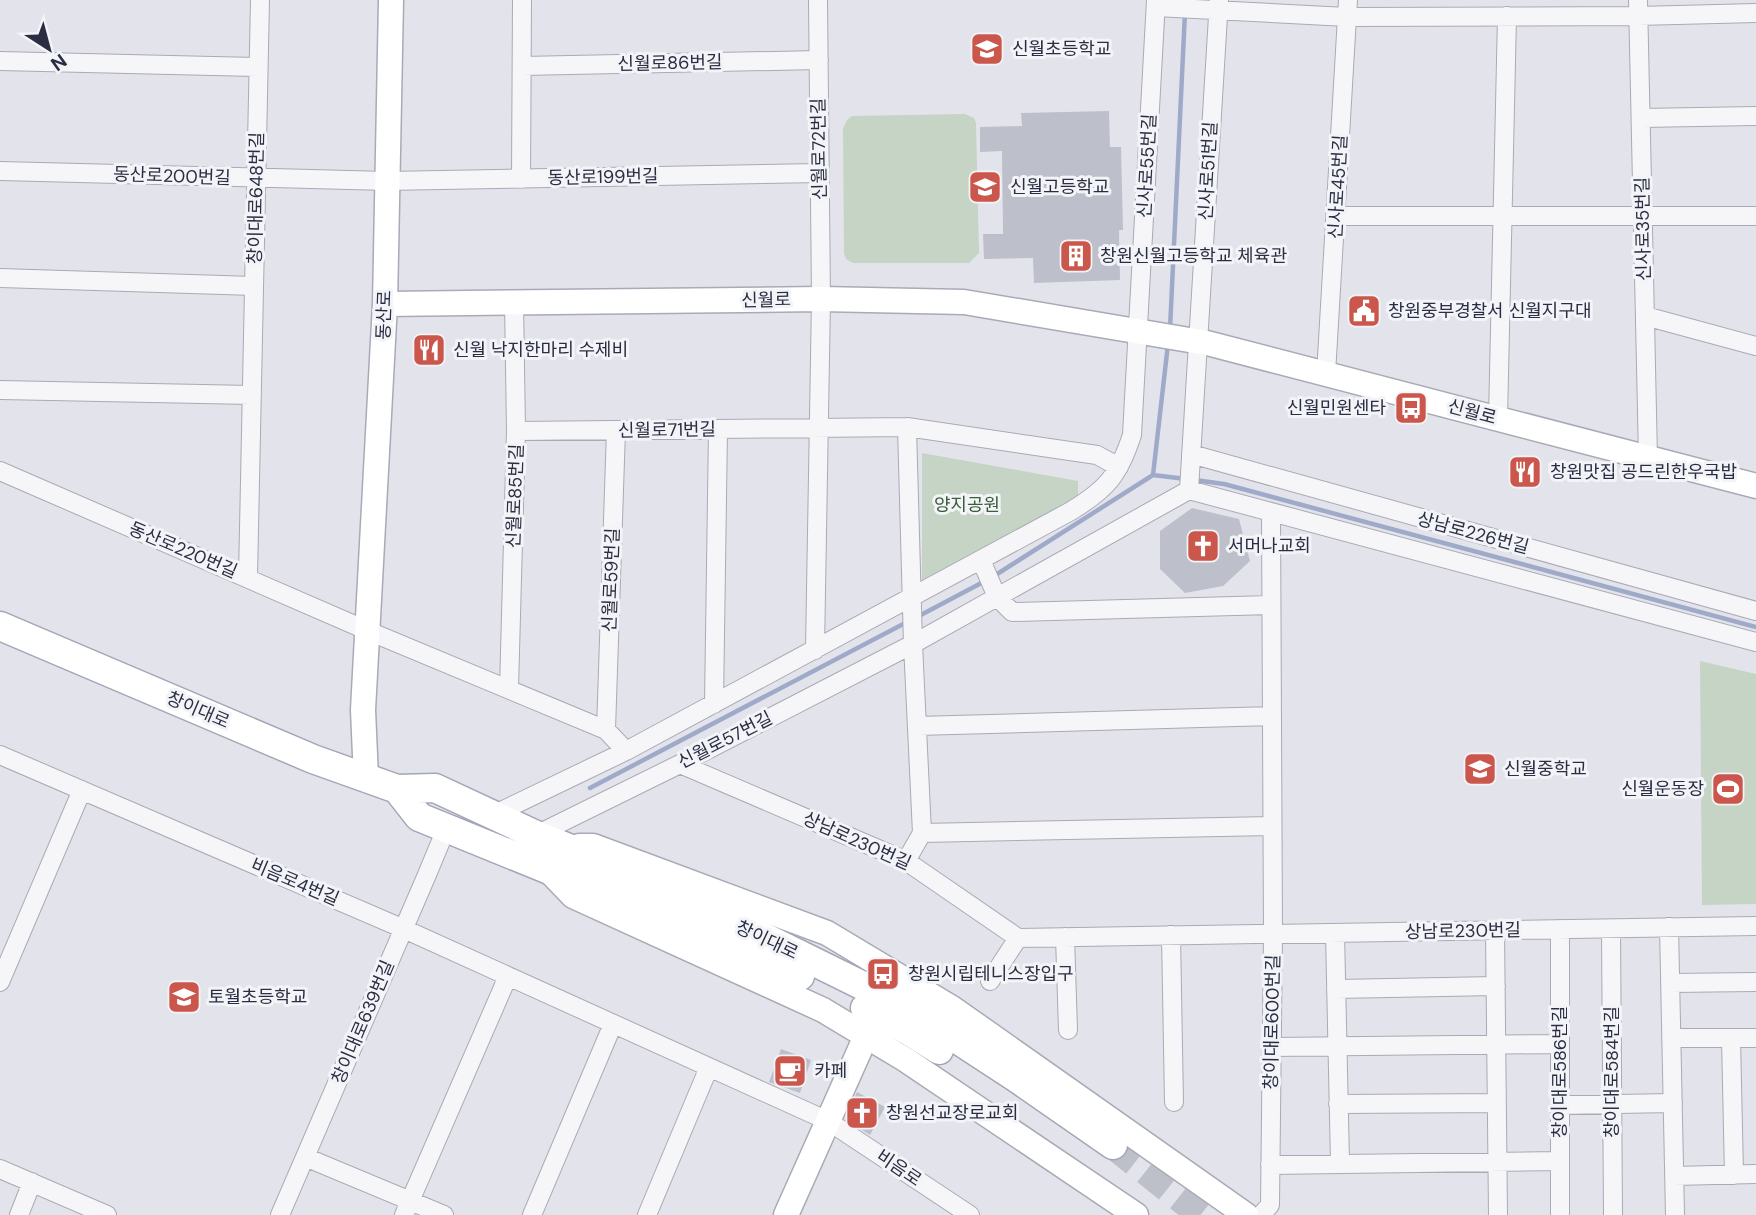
<svg xmlns="http://www.w3.org/2000/svg" width="1756" height="1215" viewBox="0 0 1756 1215" font-family="'DM Sans','Noto Sans KR',sans-serif">
	<rect width="100%" height="100%" fill="#e3e4eb"/>
	<path fill="#c5d4c4" d="M965 114 974 118 976 123 979 253 969 263H853L846 259 844 253 843 129 847 120 852 116Z
		M922 453 1078 481V497L922 580Z
		M1700 661 1756 674V904L1702 905Z"/>
	<g fill="none" stroke-linecap="round" stroke-linejoin="round">
		<path stroke="#9faac9" stroke-width="4.5" d="M1170 329 1185 12
			M1153 475 1186 479
			M1195 480 1224 484 1756 627
			M994 576 1153 475 1168 344
			M917 617 987 580
			M590 788 909 621"/>
	</g>
	<path fill="#bdbfca" d="M1109 111 1110 147H1121L1123 230H1119L1120 280 1034 283 1033 258 984 259 983 234H1003L1002 151 980 152V127L1022 126 1021 113Z
		M1192 508 1239 519 1250 561 1223 586 1185 593 1160 569V531Z
		M781 1049 811 1060 800 1093 769 1082Z
		M857 1092 885 1107 870 1135 845 1119Z"/>
	<g fill="none" stroke-linecap="round" stroke-linejoin="round">
		<path stroke="#bec0c9" stroke-width="28" stroke-dasharray="28 14" stroke-linecap="butt" d="M1113 1145 1201 1215"/>
		<defs>
			<path id="street" d="M1638 0 1648 458
				M1156 7 1347 17 1638 16 1756 13
				M0 61 258 67
				M522 66 819 60
				M1641 118 1756 116
				M0 171 387 181 820 173
				M521 179 522 0
				M1336 216H1756
				M0 278 254 286
				M1645 316 1756 346
				M1326 374 1348 0
				M0 390 252 395
				M1498 419 1507 16
				M516 431 907 427 1097 455 1119 467
				M1191 454 1756 611
				M0 471 366 630 606 730 626 751
				M1189 490 1756 642
				M981 560 997 597 1012 612 1271 605
				M248 577 260 0
				M815 650 821 299 818 0
				M509 689 516 431 514 302
				M714 704 718 429
				M917 726 1272 716
				M606 730 616 430
				M0 755 404 929 828 1121 970 1215
				M680 764 906 861 1018 938 1756 926
				M493 815 626 751 1071 511C1107 489 1119 475 1132 435L1156 0
				M922 833 1272 826
				M536 835 680 764 913 644 1189 490 1219 0
				M906 861 922 833 913 644 907 427
				M1669 927 1675 1215
				M1611 929 1613 1215
				M1495 930 1498 1215
				M1335 933 1340 1163
				M1171 935 1174 1102
				M1065 937 1068 1030
				M990 981 1018 938
				M0 982 82 790
				M1670 983 1756 982
				M1336 989 1496 986
				M1671 1038H1756
				M1731 1038 1734 1175
				M1272 1047 1560 1044
				M1338 1104 1497 1103
				M1560 1105 1673 1103
				M305 1157 444 1215
				M1270 1165 1560 1161
				M0 1169 107 1215
				M1674 1176 1756 1174
				M19 1215 32 1182
				M280 1215 426 877 446 829
				M404 1215 508 976
				M532 1215 613 1024
				M647 1215 709 1067
				M1261 1215 1270 1205 1273 934 1271 512
				M1560 1215V929"/>
			<path id="secondary" d="M385 304 821 299 964 302 1207 343 1756 486
				M366 778 363 710 385 304 391 0
				M579 846H593L827 933 952 1008 1246 1215
				M548 870 573 896 823 1010 906 1060 1136 1215
				M786 1215 866 1036"/>
			<path id="primary" d="M0 626 313 759 397 789 435 788 536 835 566 847 665 894 760 935 914 1011 1015 1077 1113 1145
				M397 789 419 817 650 911 751 953 800 976
				M865 1008 907 1030 939 1050"/>
		</defs>
		<use href="#street" stroke="#a8aab5" stroke-width="20"/>
		<use href="#secondary" stroke="#a8aab5" stroke-width="27"/>
		<use href="#primary" stroke="#a2a6b6" stroke-width="31"/>
		<use href="#street" stroke="#f6f6f9" stroke-width="18"/>
		<use href="#secondary" stroke="#fff" stroke-width="24"/>
		<use href="#primary" stroke="#fff" stroke-width="28"/>
	</g>
	<defs>
		<symbol id="school-square" viewBox="-11 -11 22 22"><rect x="-9" y="-9" width="18" height="18" rx="4" fill="#cb574c" stroke="#f3f4f8"/><path d="M0-5L7-2L0 1L-7-2ZM-4 1L0 2.5L4 1V4Q0 6-4 4Z" fill="#fff"/></symbol>
		<symbol id="building-square" viewBox="-11 -11 22 22"><rect x="-9" y="-9" width="18" height="18" rx="4" fill="#cb574c" stroke="#f3f4f8"/><path d="M-4-6H4V6H1V3H-1V6H-4ZM-2.5-4.3h1.7v1.8h-1.7ZM.8-4.3h1.7v1.8H.8ZM-2.5-1h1.7V.8h-1.7ZM.8-1h1.7V.8H.8Z" fill="#fff"/></symbol>
		<symbol id="civic-square" viewBox="-11 -11 22 22"><rect x="-9" y="-9" width="18" height="18" rx="4" fill="#cb574c" stroke="#f3f4f8"/><path d="M-.6-6.5H3V-4.5H.6V-3L4-1V1h2V6H-6V1h2V-1L-.6-3ZM-1.2 2.5V6h2.4V2.5Z" fill="#fff"/></symbol>
		<symbol id="restaurant-square" viewBox="-11 -11 22 22"><rect x="-9" y="-9" width="18" height="18" rx="4" fill="#cb574c" stroke="#f3f4f8"/><path d="M-5-6h1v4h1v-4h1v4h1v-4h1v5L-1.5 .5V6h-2V.5L-5-1ZM5-6V6H3V1.5H1.5Q1.5-4 5-6Z" fill="#fff"/></symbol>
		<symbol id="bus-square" viewBox="-11 -11 22 22"><rect x="-9" y="-9" width="18" height="18" rx="4" fill="#cb574c" stroke="#f3f4f8"/><path d="M-5-6H5V4H4V6H2V4H-2V6H-4V4H-5ZM-3.5-4V0h7V-4ZM-3.5 1.2v1.5H-2V1.2ZM2 1.2v1.5H3.5V1.2Z" fill="#fff"/></symbol>
		<symbol id="church-square" viewBox="-11 -11 22 22"><rect x="-9" y="-9" width="18" height="18" rx="4" fill="#cb574c" stroke="#f3f4f8"/><path d="M-1.2-6h2.4v3.5h3.3v2.4h-3.3V6h-2.4V-.1h-3.3v-2.4h3.3Z" fill="#fff"/></symbol>
		<symbol id="stadium-square" viewBox="-11 -11 22 22"><rect x="-9" y="-9" width="18" height="18" rx="4" fill="#cb574c" stroke="#f3f4f8"/><path d="M0-5a6.5 5 0 1 0 0 10a6.5 5 0 1 0 0-10ZM-3.5-1.8h7v3.6h-7Z" fill="#fff"/></symbol>
		<symbol id="cafe-square" viewBox="-11 -11 22 22"><rect x="-9" y="-9" width="18" height="18" rx="4" fill="#cb574c" stroke="#f3f4f8"/><path d="M-5.5-4.5H6V0H3Q3 3.5 0 3.5H-2.5Q-5.5 3.5-5.5 0ZM3-3.2v2h1.7v-2ZM-6 4.5H4V6H-6Z" fill="#fff"/></symbol>
	</defs>
	<g fill-rule="evenodd">
		<use href="#school-square" x="968" y="30" width="38" height="38"/>
		<use href="#school-square" x="966" y="168" width="38" height="38"/>
		<use href="#building-square" x="1057" y="237" width="38" height="38"/>
		<use href="#civic-square" x="1345" y="292" width="38" height="38"/>
		<use href="#restaurant-square" x="410" y="331" width="38" height="38"/>
		<use href="#bus-square" x="1392" y="389" width="38" height="38"/>
		<use href="#restaurant-square" x="1506" y="453" width="38" height="38"/>
		<use href="#church-square" x="1184" y="527" width="38" height="38"/>
		<use href="#school-square" x="1461" y="750" width="38" height="38"/>
		<use href="#stadium-square" x="1709" y="770" width="38" height="38"/>
		<use href="#bus-square" x="864" y="955" width="38" height="38"/>
		<use href="#school-square" x="165" y="978" width="38" height="38"/>
		<use href="#cafe-square" x="771" y="1052" width="38" height="38"/>
		<use href="#church-square" x="843" y="1094" width="38" height="38"/>
	</g>
	<g text-anchor="middle" dominant-baseline="central" stroke-width="6" stroke-linejoin="round" paint-order="stroke">
		<g font-size="18" fill="#2b2e43" stroke="#f3f4f8" text-anchor="start">
			<text x="1012" y="49">신월초등학교</text>
			<text x="1010" y="187">신월고등학교</text>
			<text x="1100" y="256">창원신월고등학교 체육관</text>
			<text x="1388" y="311">창원중부경찰서 신월지구대</text>
			<text x="453" y="350">신월 낙지한마리 수제비</text>
			<text x="1386" y="408" text-anchor="end">신월민원센타</text>
			<text x="1550" y="472">창원맛집 공드린한우국밥</text>
			<text x="1228" y="546">서머나교회</text>
			<text x="1504" y="769">신월중학교</text>
			<text x="1704" y="789" text-anchor="end">신월운동장</text>
			<text x="908" y="974">창원시립테니스장입구</text>
			<text x="208" y="997">토월초등학교</text>
			<text x="814" y="1071">카페</text>
			<text x="886" y="1113">창원선교장로교회</text>
		</g>
		<g font-size="18" fill="#2b2e43" stroke="#f3f4f8">
			<text transform="translate(670 63) rotate(-1)">신월로86번길</text>
			<text transform="translate(819 149) rotate(-91)">신월로72번길</text>
			<text transform="translate(1147 166) rotate(-87)">신사로55번길</text>
			<text transform="translate(1208 171) rotate(-87)">신사로51번길</text>
			<text transform="translate(172 176) rotate(2)">동산로200번길</text>
			<text transform="translate(603 177) rotate(-1)">동산로199번길</text>
			<text transform="translate(1338 187) rotate(-87)">신사로45번길</text>
			<text transform="translate(256 198) rotate(-89)">창이대로648번길</text>
			<text transform="translate(1643 229) rotate(-91)">신사로35번길</text>
			<text transform="translate(766 300) rotate(-1)">신월로</text>
			<text transform="translate(384 315) rotate(-88)">동산로</text>
			<text transform="translate(1472 412) rotate(15)">신월로</text>
			<text transform="translate(667 430) rotate(-1)">신월로71번길</text>
			<text transform="translate(515 496) rotate(-88)">신월로85번길</text>
			<text transform="translate(1473 533) rotate(15)">상남로226번길</text>
			<text transform="translate(183 550) rotate(23)">동산로220번길</text>
			<text transform="translate(611 580) rotate(-88)">신월로59번길</text>
			<text transform="translate(198 710) rotate(23)">창이대로</text>
			<text transform="translate(725 740) rotate(-27)">신월로57번길</text>
			<text transform="translate(857 841) rotate(24)">상남로230번길</text>
			<text transform="translate(295 882) rotate(23)">비음로4번길</text>
			<text transform="translate(1463 931) rotate(-1)">상남로230번길</text>
			<text transform="translate(767 940) rotate(25)">창이대로</text>
			<text transform="translate(363 1022) rotate(-67)">창이대로639번길</text>
			<text transform="translate(1272 1022) rotate(-89)">창이대로600번길</text>
			<text transform="translate(1560 1072) rotate(-90)">창이대로586번길</text>
			<text transform="translate(1612 1072) rotate(-90)">창이대로584번길</text>
			<text transform="translate(899 1168) rotate(34)">비음로</text>
		</g>
		<g font-size="18" fill="#395e3a" stroke="#f3f4f8">
			<text x="967" y="505">양지공원</text>
		</g>
	</g>
	<g transform="translate(49 49) rotate(144)" stroke="#f3f4f8" stroke-width="5" paint-order="stroke">
	<path d="M0-5L12 26L0 18L-12 26Z" fill="#2b2e43"/>
	<text y="-10" font-size="19" font-weight="bold" text-anchor="middle" fill="#2b2e43">N</text>
	</g>
</svg>
